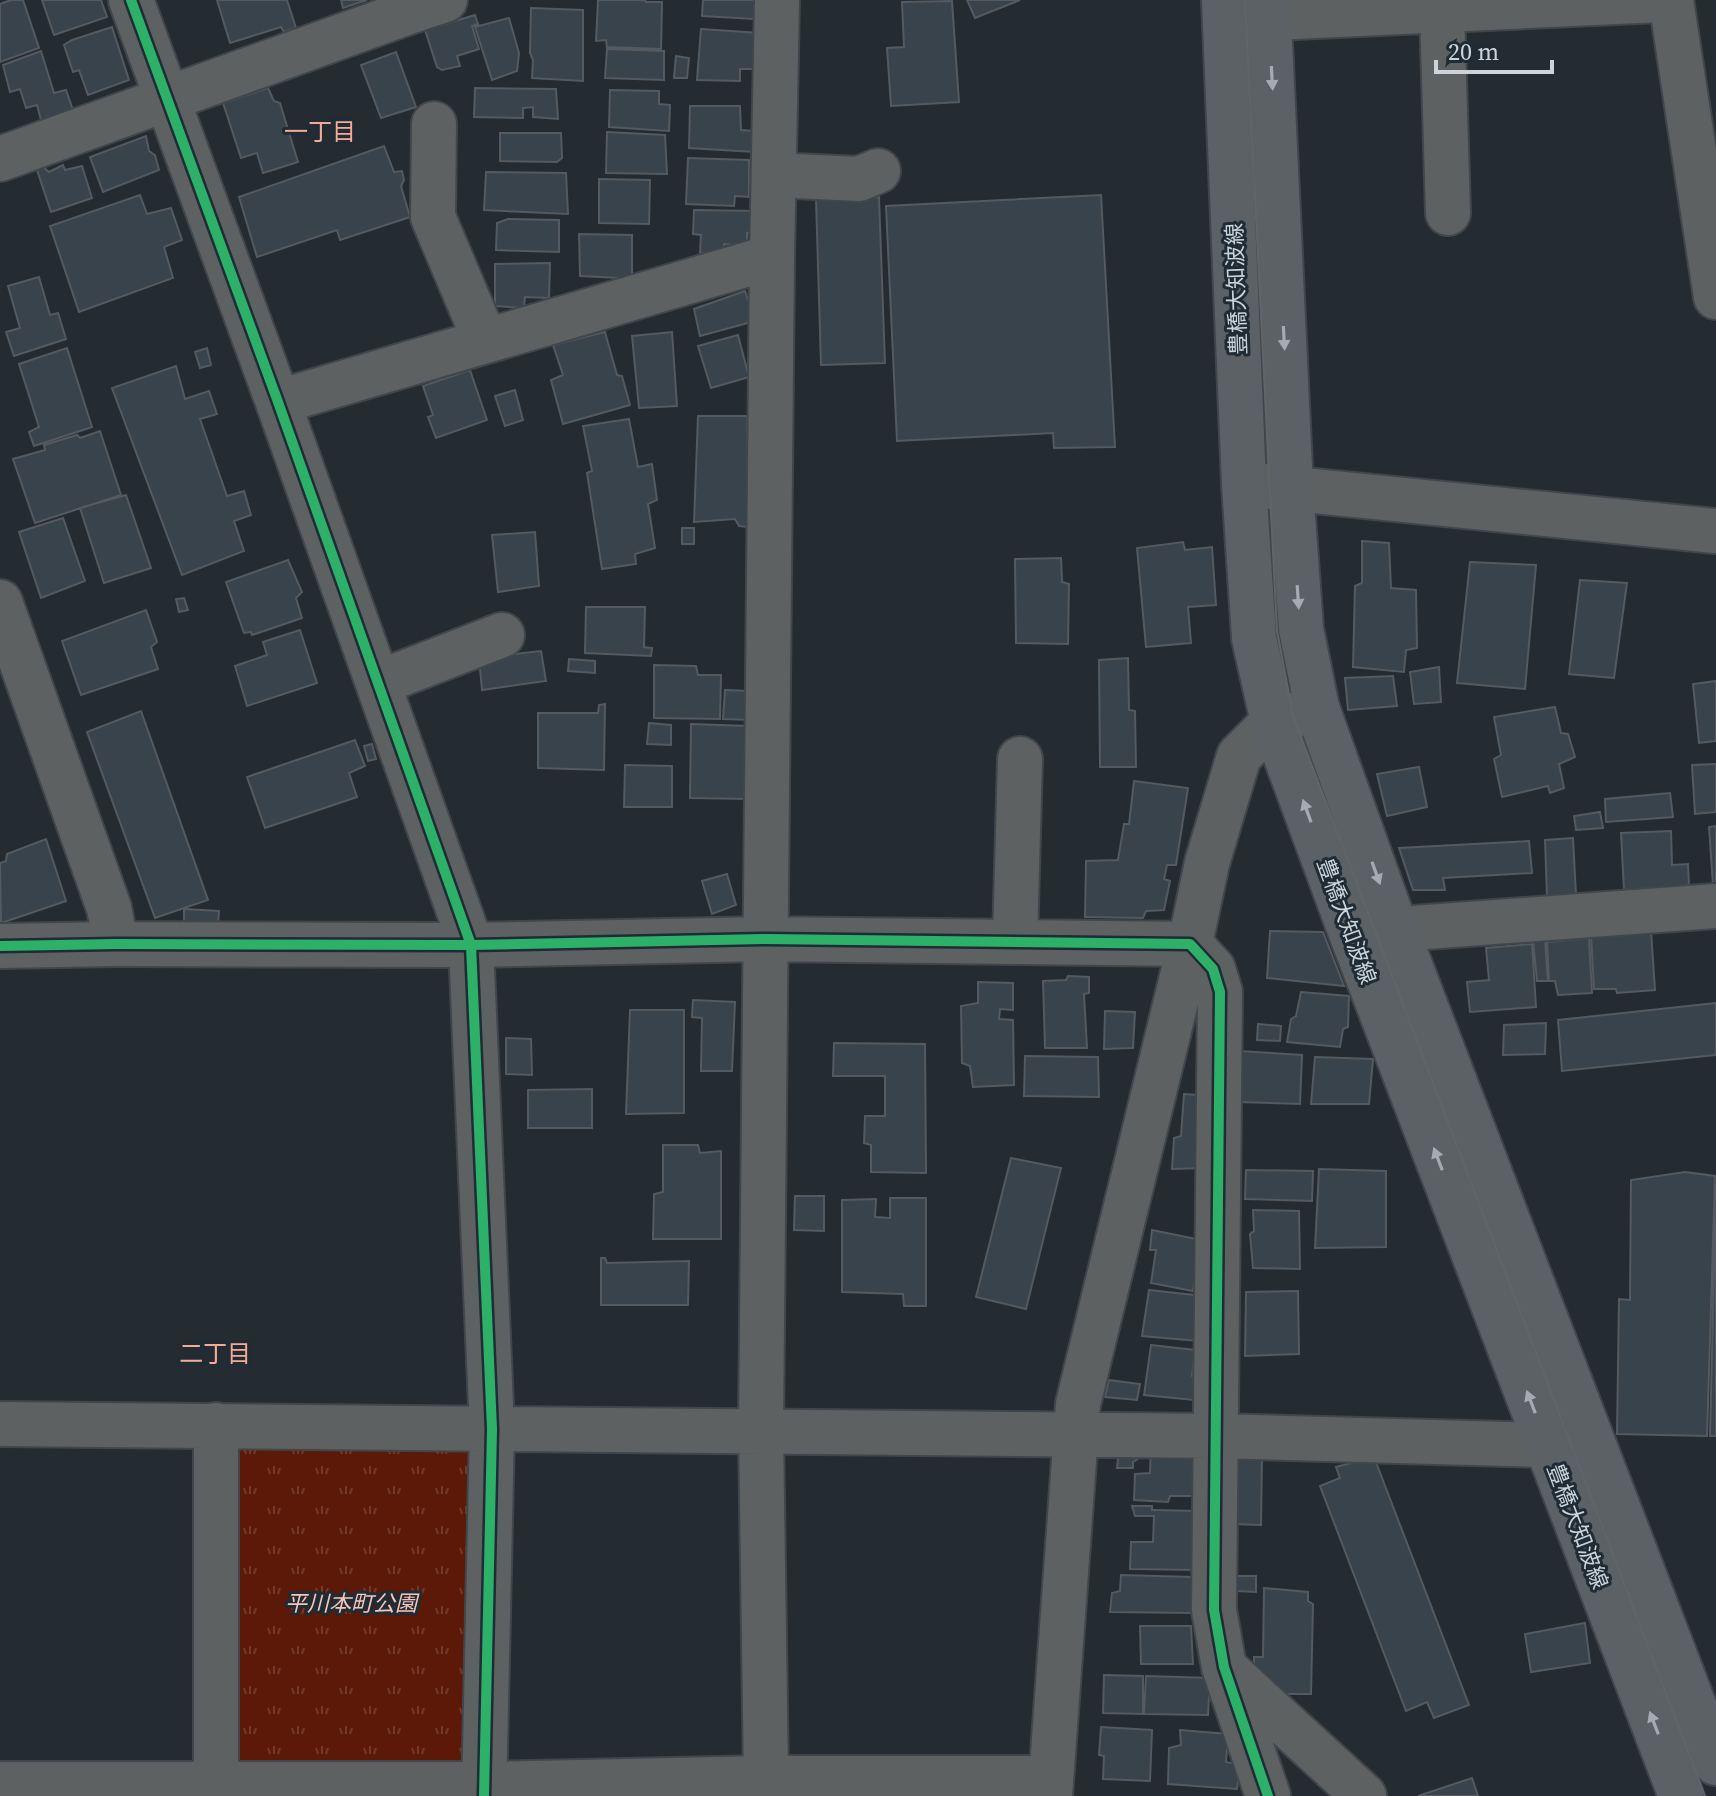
<svg xmlns="http://www.w3.org/2000/svg" width="1716" height="1796" viewBox="0 0 1716 1796" font-family="'Source Serif 4','Noto Sans JP',serif">
	<defs>
		<pattern id="grass-tufts" width="24" height="20" patternUnits="userSpaceOnUse" patternTransform="scale(2)"><rect width="24" height="20" fill="#5d1907"/><path d="M3 7l-1-3M5 7V3M7 7l1-3M15 17l-1-3M17 17v-4M19 17l1-3" fill="none" stroke="#733a2b"/></pattern>
	</defs>
	<rect width="100%" height="100%" fill="#242b31"/>
	<path fill="url(#grass-tufts)" d="M216 1425 467 1429 487 1456 485 1751 450 1778 216 1784Z"/>
	<path fill="#38434b" stroke="#545a5f" stroke-width="2" d="M11 0H23L39 48 0 62V4Z
		M42 0H101L107 17 54 35Z
		M217 0H287L296 28 284 32 281 27 230 43Z
		M341 0H367L343 8Z
		M598 0H645L646 2H662L661 49 607 47 606 40 596 41Z
		M703 0H755L754 19 702 16Z
		M967 0H1020L975 18Z
		M952 1 959 102 891 106 887 48 904 47 902 2Z
		M531 8 583 10V81L532 78 533 60 530 53Z
		M475 15 478 24 472 26 479 49 457 56 460 66 442 70 437 67 425 30Z
		M509 18 519 53 517 71 492 80 475 27Z
		M112 27 129 80 88 95 79 70 73 72 64 45 72 40Z
		M701 29 760 33 758 69H740V81L697 80Z
		M607 49 664 51V80L605 78Z
		M41 51 54 93 66 90 74 113 42 124 37 105 26 108 20 89 10 92 3 65Z
		M396 52 416 107 381 118 361 65Z
		M676 56 689 58 687 78H674Z
		M268 88 274 101 280 103 298 162 263 173 257 153 241 158 223 103Z
		M475 88 556 89 558 119 533 117V107L523 108V118L474 117Z
		M610 90 659 91V104L670 105 669 131 609 127Z
		M690 106H740L741 130 754 131V152L689 148Z
		M607 132 665 135 667 174 606 173Z
		M500 133H561L562 158 557 162 500 161Z
		M146 136 149 151 155 155 159 170 103 192 90 157Z
		M384 146 394 172 402 171 404 180 401 186 410 217 340 240 337 230 257 257 239 197Z
		M688 158 749 160V197L735 196 734 206 686 204Z
		M63 165 65 170 82 166 92 198 51 212 37 170 43 167 49 172Z
		M486 172 566 173 568 214 484 210Z
		M599 179 650 180 649 224 599 223Z
		M140 195 147 214 171 208 182 240 164 247 173 278 79 312 50 226Z
		M1101 195 1115 447 1054 448 1053 433 897 441 886 206Z
		M879 197 885 363 821 365 816 199Z
		M694 210 757 211 755 234 747 233V247L724 244V253H700L701 235 693 234Z
		M508 219 559 220V252L496 250 497 223Z
		M579 234 632 235V275L620 278 580 276Z
		M550 263 549 298 525 297 524 308 495 306V264Z
		M39 277 50 315 58 313 66 339 14 356 6 332 20 328 8 286Z
		M745 291 755 321 700 336 694 309Z
		M605 332 617 375 622 376 630 405 563 424 551 380 563 375 553 345Z
		M672 332 677 406 639 408 632 336Z
		M738 335 749 377 711 388 698 346Z
		M67 348 92 427 34 446 29 432 39 427 19 364Z
		M207 348 211 365 200 368 195 352Z
		M176 366 185 399 209 391 217 414 200 419 227 496 244 491 251 515 234 521 244 551 182 575 112 388Z
		M470 370 487 420 436 438 428 417 433 415 423 386Z
		M515 390 523 420 505 426 495 396Z
		M698 416H747L748 527 739 526 735 519 694 522Z
		M629 419 638 467 652 464 657 500 648 504 655 548 635 554 636 564 602 569 587 473 592 471 583 426Z
		M100 431 121 495 35 523 13 459 45 450 44 445 77 435 80 438Z
		M126 495 151 568 104 583 80 508Z
		M63 518 85 581 41 598 19 532Z
		M682 528H694V544H682Z
		M535 532 539 586 498 592 492 535Z
		M1362 541 1389 543 1391 588 1416 590 1417 648 1406 650 1404 672 1353 667 1355 586 1362 583Z
		M1183 542 1185 550 1212 547 1216 605 1188 607 1191 643 1146 647 1137 548Z
		M1061 558 1062 582 1069 584 1068 644 1016 643 1015 559Z
		M288 560 302 592 296 598 302 618 252 635 251 632 244 633 226 582Z
		M1470 562 1536 565 1525 689 1457 683Z
		M1580 580 1627 583 1614 678 1569 674Z
		M184 598 188 610 179 612 176 599Z
		M586 607H645L644 647 652 648 651 656 585 653Z
		M146 610 157 642 151 647 158 669 81 695 62 641Z
		M300 630 317 683 247 706 235 666 267 655 263 642Z
		M541 651 546 681 482 690 479 658Z
		M1128 658 1129 710 1135 711 1136 767H1100L1099 660Z
		M569 659 595 661V673L568 671Z
		M654 665 696 666 698 675H721L720 719 654 718Z
		M1439 667 1441 702 1414 704 1410 672Z
		M1393 676 1397 706 1348 710 1345 678Z
		M1716 681V741L1699 743 1693 684Z
		M725 690 751 691 752 720 723 719Z
		M605 704 604 770 538 768V713H598L599 705Z
		M1555 707 1561 733 1568 734 1575 757 1559 764 1564 788 1550 793 1548 786 1502 797 1494 759 1501 755 1494 717Z
		M141 711 208 900 155 918 87 732Z
		M649 723 671 725V745L647 744Z
		M691 724 749 726 748 799 690 798Z
		M355 740 365 766 349 773 357 797 265 828 247 777Z
		M372 744 376 759 368 761 364 746Z
		M1716 764V812L1695 814 1692 765Z
		M625 765 672 766V807H624Z
		M1419 767 1427 807 1387 816 1377 774Z
		M1134 781 1188 788 1176 865H1167L1164 879 1170 881 1164 910 1146 911 1143 918 1085 917 1086 861 1118 860 1124 824H1129Z
		M1670 793 1673 817 1606 822 1605 799Z
		M1600 812 1603 828 1576 830 1574 816Z
		M1716 826V885H1713L1709 827Z
		M1671 831 1672 865 1688 864 1689 886 1624 890 1621 833Z
		M1573 838 1576 895 1547 897 1545 840Z
		M46 839 66 901 1 923 0 863 6 861 7 854Z
		M1529 841 1532 873 1443 878 1445 890H1413L1399 848Z
		M727 874 736 905 712 914 702 881Z
		M184 909 219 911 218 925 184 924Z
		M1270 931 1323 932 1344 986 1267 978Z
		M1651 931 1655 990 1617 993 1616 989H1594L1591 934Z
		M1589 938 1592 993 1558 995 1555 981H1549L1547 942Z
		M1533 940H1545L1548 981H1537Z
		M1532 944 1536 1007 1470 1012 1467 982 1489 980 1486 948Z
		M1068 976 1089 977V993L1084 994 1087 1048H1045L1043 981 1066 980Z
		M978 982 1013 983V1010L1000 1009 999 1019 1013 1020 1014 1085 973 1087 970 1066 962 1063 961 1006 978 1003Z
		M1301 992 1349 996 1348 1027 1343 1029 1340 1047 1287 1042 1291 1019 1296 1016Z
		M693 1000 735 1002 732 1071H701L702 1018 692 1017Z
		M1716 1003V1055L1562 1071 1558 1020Z
		M630 1010H684V1113L626 1114Z
		M1105 1011 1135 1012 1133 1048 1104 1049Z
		M1546 1023 1545 1054 1503 1055 1504 1025Z
		M1258 1024 1281 1026 1280 1041 1257 1040Z
		M506 1038 531 1039 532 1075 506 1074Z
		M834 1043 925 1044 926 1173 871 1172V1145L864 1143 865 1116H885V1076H833Z
		M1239 1051 1302 1055 1300 1104 1239 1102Z
		M1025 1056 1098 1057 1099 1097 1024 1096Z
		M1315 1057 1373 1059 1369 1104H1311Z
		M592 1089V1128H528V1090Z
		M1184 1094 1211 1096 1204 1168 1172 1169 1174 1138 1181 1136Z
		M663 1145H698L700 1153 721 1151V1239H653L654 1194 663 1192Z
		M1011 1158 1061 1168 1026 1309 976 1297Z
		M1319 1169 1386 1171V1247L1315 1248Z
		M1246 1170 1313 1171 1312 1201 1245 1199Z
		M1685 1172 1715 1176 1707 1436 1617 1434 1619 1299 1630 1300 1631 1180Z
		M1716 1184V1436H1710Z
		M795 1196H824V1231L794 1230Z
		M890 1198H926V1306H904L903 1294 842 1292V1200L876 1199 875 1217 890 1218Z
		M1253 1210 1299 1211 1300 1269 1253 1268 1250 1234 1254 1231Z
		M1152 1230 1201 1240 1193 1291 1151 1283 1156 1250H1150Z
		M601 1258H605L607 1263 689 1261 688 1305H601Z
		M1149 1290 1203 1296 1198 1341 1142 1336Z
		M1298 1291 1299 1354 1245 1356 1246 1292Z
		M1151 1345 1195 1350 1192 1376 1205 1378 1204 1401 1144 1395Z
		M1109 1380 1140 1384 1137 1400 1105 1397Z
		M1119 1448 1139 1449 1138 1459 1133 1462V1468H1117Z
		M1151 1449H1203L1201 1496H1170L1168 1502 1134 1500 1135 1474 1150 1473Z
		M1233 1453H1262L1261 1525 1231 1524Z
		M1374 1457 1469 1705 1434 1718 1427 1702 1406 1711 1320 1486 1340 1478 1336 1467Z
		M1132 1506H1152V1510H1154L1198 1511 1197 1570 1130 1569 1131 1542H1153L1154 1516H1135Z
		M1121 1575 1193 1577V1613L1110 1612 1112 1593 1120 1591Z
		M1235 1576H1256V1592L1235 1591Z
		M1264 1588 1308 1592V1601L1313 1604 1311 1694H1270L1269 1678 1254 1677V1657H1263Z
		M1585 1623 1590 1663 1531 1672 1525 1634Z
		M1140 1626H1191L1193 1664H1141Z
		M1104 1675 1143 1676V1714L1103 1713Z
		M1146 1676 1210 1678 1208 1715 1144 1714Z
		M1101 1727 1152 1730 1150 1781 1103 1779 1104 1756 1099 1755Z
		M1180 1730 1228 1734 1226 1762 1240 1765 1237 1789 1168 1784 1169 1748 1181 1745Z
		M1472 1778 1478 1796H1418Z"/>
	<g fill="none" stroke-linecap="round" stroke-linejoin="round">
		<defs>
			<path id="minor" d="M131 0 278 402 471 945 492 1429 484 1796
				M1671 0 1716 297
				M1442 10 1448 213
				M1231 20 1660 0
				M434 124 433 217 485 340
				M0 159 406 13 445 0
				M774 175 859 179 878 171
				M278 402 772 257
				M1244 484 1716 531
				M0 602 109 908 116 944
				M378 683 502 635
				M1358 932 1716 906
				M1015 942 1020 759
				M0 946 116 944 471 945 765 939 1190 944 1213 969 1220 992 1214 1610 1224 1667 1268 1796
				M0 1424 1217 1436 1547 1445
				M216 1425V1784
				M1229 1672 1364 1796
				M766 1778 761 1431 772 257 777 0
				M0 1784H484L766 1778H1051
				M1050 1796 1078 1404 1190 944 1207 863 1239 756 1273 722 1317 708"/>
			<path id="major" d="M1224 0 1244 484 1253 621 1254 638 1273 722 1351 933 1681 1796
				M1268 0 1291 489 1301 629 1317 708 1396 929 1716 1763"/>
		</defs>
		<use href="#minor" stroke="#40464b" stroke-width="48"/>
		<use href="#major" stroke="#40464b" stroke-width="48"/>
		<use href="#minor" stroke="#5e6162" stroke-width="44"/>
		<use href="#major" stroke="#5c6165" stroke-width="44"/>
		<path stroke="#606568" stroke-width="2" d="M1245 0 1277 631 1293 716 1705 1796"/>
		<defs>
			<path id="cycleway" d="M131 0 278 402 471 945 492 1429 484 1796
				M0 946 116 944 471 945 765 939 1190 944 1213 969 1220 992 1214 1610 1224 1667 1268 1796"/>
		</defs>
		<use href="#cycleway" stroke="#1f2c36" stroke-width="15"/>
		<use href="#cycleway" stroke="#2db169" stroke-width="10"/>
	</g>
	<defs><path id="oneway-solid" d="M-6-.8H1V-3.2L6.5 0L1 3.2V.8H-6Z" transform="scale(2)"/></defs>
	<g fill="#a5acb1">
		<use href="#oneway-solid" transform="translate(1272 78) rotate(87)"/>
		<use href="#oneway-solid" transform="translate(1284 338) rotate(87)"/>
		<use href="#oneway-solid" transform="translate(1298 597) rotate(86)"/>
		<use href="#oneway-solid" transform="translate(1307 811) rotate(-110)"/>
		<use href="#oneway-solid" transform="translate(1376 873) rotate(70)"/>
		<use href="#oneway-solid" transform="translate(1438 1159) rotate(-111)"/>
		<use href="#oneway-solid" transform="translate(1531 1402) rotate(-111)"/>
		<use href="#oneway-solid" transform="translate(1654 1723) rotate(-111)"/>
	</g>
	<g text-anchor="middle" dominant-baseline="central" stroke-width="6" stroke-linejoin="round" paint-order="stroke">
		<g font-size="22" fill="#ccd4da" stroke="#1f2c36">
			<text transform="translate(1236 289) rotate(-92)">豊橋大知波線</text>
			<text transform="translate(1347 921) rotate(70)">豊橋大知波線</text>
			<text transform="translate(1578 1526) rotate(69)">豊橋大知波線</text>
		</g>
		<g font-size="22" font-style="italic" fill="#f6c5b8" stroke="#1f2c36">
			<text x="351" y="1603">平川本町公園</text>
		</g>
		<g font-size="24" fill="#f9a993" stroke="#1f2c36">
			<text x="320" y="131">一丁目</text>
			<text x="215" y="1353">二丁目</text>
		</g>
	</g>
	<path d="M1436 60v12h116v-12" fill="none" stroke="#ccd4da" stroke-width="4"/>
	<text x="1448" y="60" font-size="24" fill="#ccd4da" stroke="#1f2c36" stroke-width="6" paint-order="stroke">20 m</text>
</svg>
